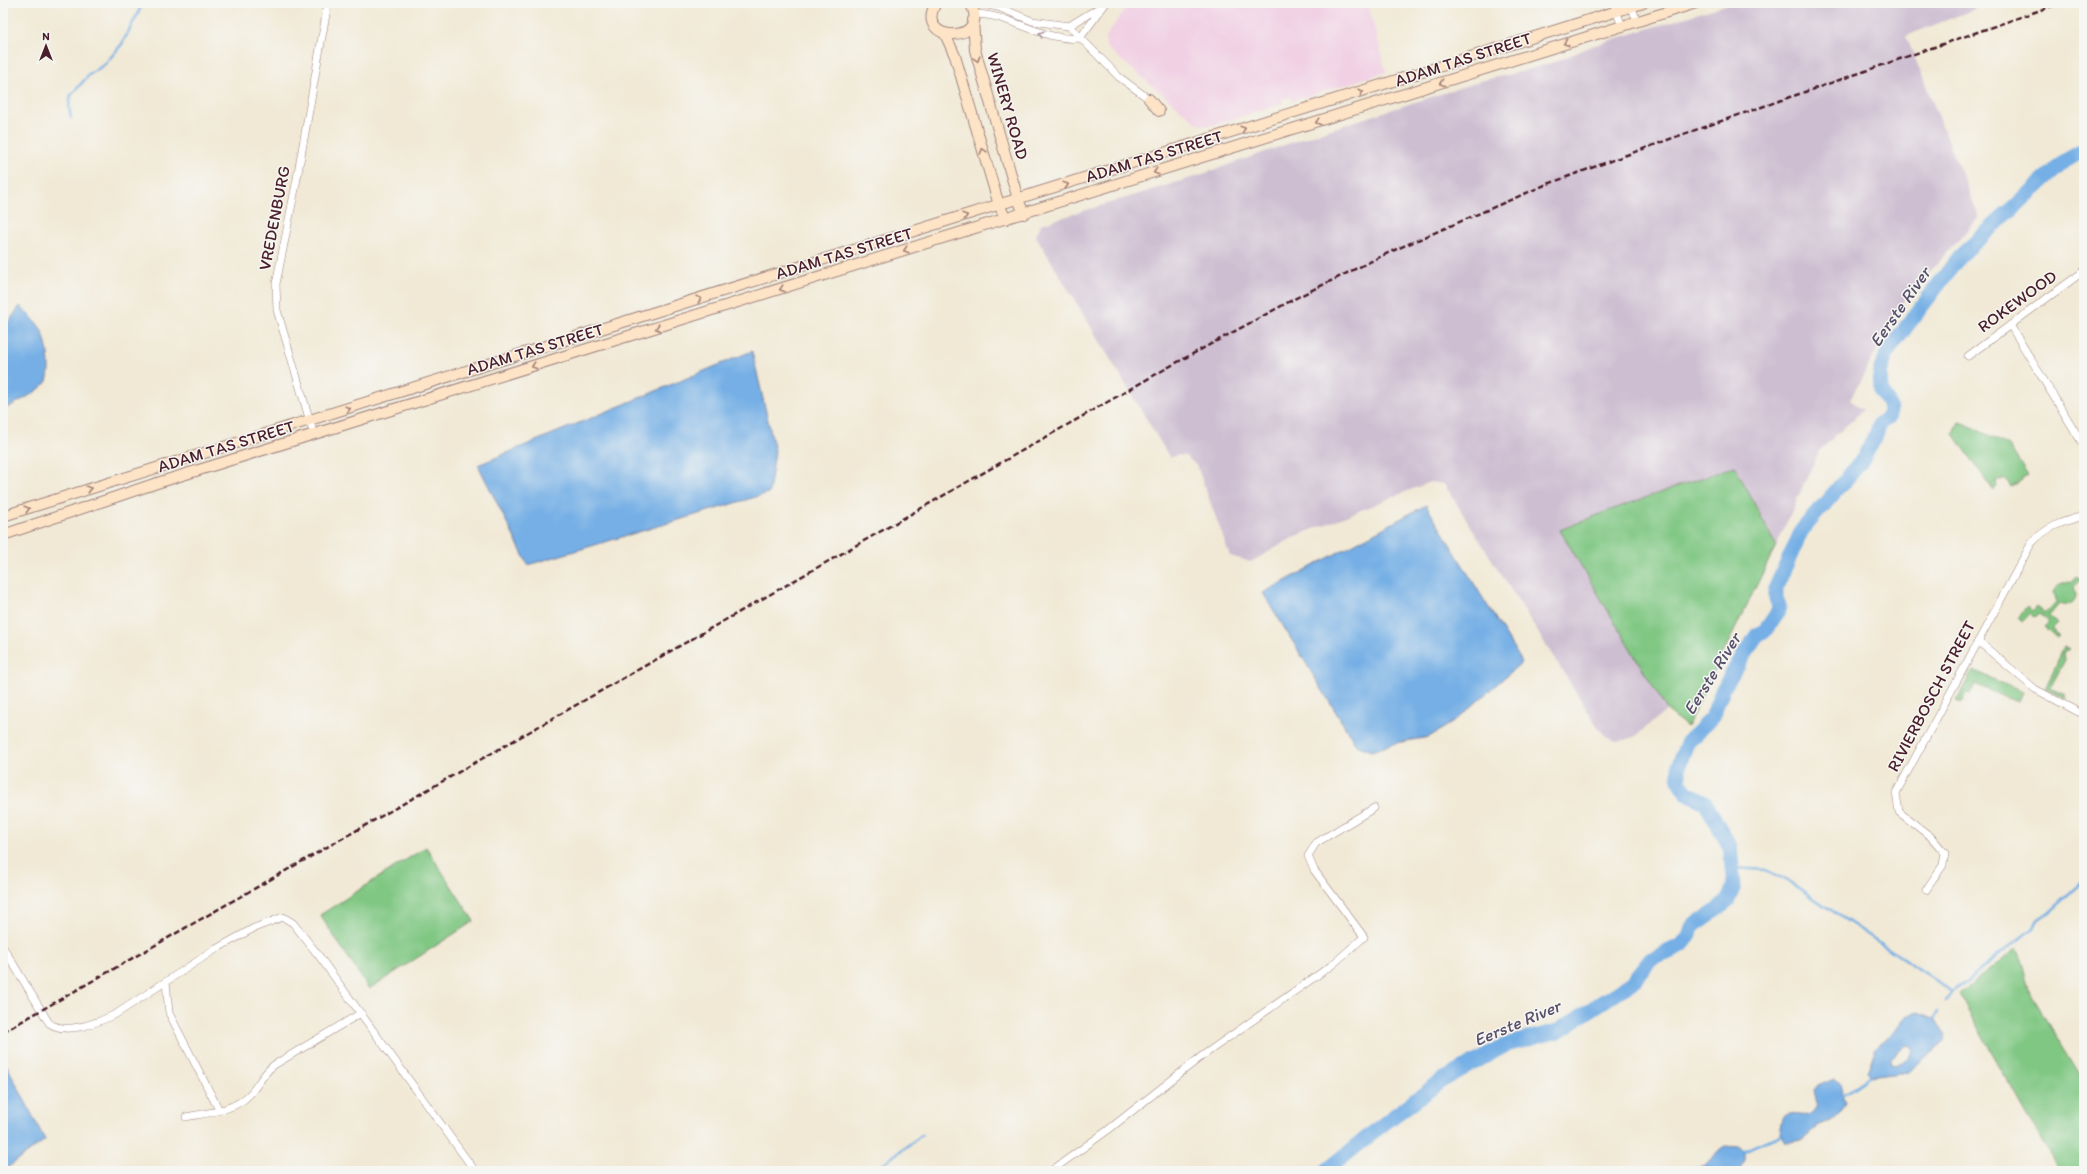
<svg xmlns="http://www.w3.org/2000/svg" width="2087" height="1174" viewBox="0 0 2087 1174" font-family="Itim,sans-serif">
	<rect width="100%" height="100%" fill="#f6f6f2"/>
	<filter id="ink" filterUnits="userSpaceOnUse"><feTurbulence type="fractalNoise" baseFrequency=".025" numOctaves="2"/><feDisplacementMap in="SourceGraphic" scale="8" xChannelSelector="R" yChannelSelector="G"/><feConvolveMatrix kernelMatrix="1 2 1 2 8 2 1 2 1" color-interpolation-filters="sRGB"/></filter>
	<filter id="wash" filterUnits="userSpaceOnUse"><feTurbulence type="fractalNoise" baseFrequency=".012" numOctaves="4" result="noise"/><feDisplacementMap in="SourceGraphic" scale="16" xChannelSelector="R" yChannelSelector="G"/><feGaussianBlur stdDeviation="0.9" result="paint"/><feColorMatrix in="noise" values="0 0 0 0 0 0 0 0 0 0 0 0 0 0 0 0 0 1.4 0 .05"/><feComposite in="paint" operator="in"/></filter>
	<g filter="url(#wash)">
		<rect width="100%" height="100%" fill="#f1e9d5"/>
		<path fill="#f1d0e4" d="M1129 3H1368L1386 72 1292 101 1290 97 1282 99 1283 103 1214 125H1202L1197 123 1107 48 1105 38Z"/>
		<path fill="#cebed1" d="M1732 3H1990L1906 36 1979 217 1902 303 1850 400 1863 410 1819 451 1776 546 1735 466 1646 675 1667 710 1636 736 1625 740 1616 741 1606 736 1599 729 1444 484 1430 482 1294 537 1251 562 1230 556 1197 466 1186 456 1177 455 1170 458 1036 236 1041 224 1191 178 1322 132 1484 80 1521 72 1557 61 1592 46Z"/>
		<path fill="#80c783" stroke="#657357" d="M1959 422 1966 424 2009 446 2028 476 2011 487 2005 478 1996 483 1997 487 1993 490 1954 434Z
			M1735 466 1776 546 1687 727 1667 710 1560 530 1608 511Z
			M2077 577 2081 580 2074 587 2076 596C2074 604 2067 607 2059 604L2049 616 2057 624 2052 629 2059 636 2057 638 2044 627 2049 622 2040 614 2035 618 2030 613 2022 621 2018 617 2027 606 2032 611 2037 606 2046 613 2056 602 2053 593C2056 584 2063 581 2071 584Z
			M2064 647 2070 650 2064 653 2065 660 2050 688 2065 695 2064 698 2045 689Z
			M1973 670 2022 692 2018 701 2009 698 2008 699 1975 684 1970 694 1966 693 1961 703 1956 701Z
			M426 847 474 921 369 989 320 915Z
			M2017 948 2023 962 2031 995 2084 1082V1171H2059L1959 994Z"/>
		<path fill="#74afe5" stroke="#5f6788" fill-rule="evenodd" d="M20 306C27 313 36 321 41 329 47 339 52 371 47 381 41 391 14 404 3 410V330Z
			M752 351 775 451 769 493 528 565 478 465Z
			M1426 505 1522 662 1455 721 1429 737 1396 743 1371 751 1356 745 1263 593Z
			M1918 1012 1935 1019 1946 1035 1944 1042 1908 1072 1869 1077 1867 1072 1876 1047 1896 1030 1906 1016ZM1911 1045 1913 1051C1908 1059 1902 1067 1891 1064L1890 1059 1904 1046Z
			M4 1060 45 1140 3 1171V1061Z
			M1834 1079 1840 1083 1843 1095 1847 1103C1841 1111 1836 1119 1827 1123 1824 1125 1821 1125 1818 1127 1805 1137 1804 1142 1785 1142L1780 1133 1783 1118C1797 1108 1808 1125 1817 1105L1814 1091 1818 1086Z
			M1725 1146 1739 1147 1744 1151V1162L1738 1171H1681C1689 1168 1700 1169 1707 1164 1714 1159 1714 1152 1725 1146Z"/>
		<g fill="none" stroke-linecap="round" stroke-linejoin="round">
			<path stroke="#74afe5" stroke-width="2.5" d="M71 118 69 106 71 95 89 75 105 64 122 44 143 3
				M1733 868 1766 870 1788 881 1953 992 2033 928 2036 921 2049 912 2084 880
				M1946 1000 1953 992
				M1934 1019 1937 1012
				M1843 1095 1869 1077
				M1744 1151 1780 1135
				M873 1171 922 1135"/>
			<path stroke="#74afe5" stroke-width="15" d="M1326 1171 1386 1122 1441 1081 1506 1045 1558 1031 1633 982 1650 960 1682 945 1690 935 1692 927 1727 902 1734 886 1730 847 1705 802 1686 792 1679 781V764L1684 751 1687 743 1712 717 1723 689 1739 662 1757 635 1764 632 1778 612 1779 606 1776 598V587L1802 530 1860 463 1875 438 1880 423 1888 418 1890 410 1888 402 1881 392 1880 372 1888 351 1960 256 2065 161 2084 150"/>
		</g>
	</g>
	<g filter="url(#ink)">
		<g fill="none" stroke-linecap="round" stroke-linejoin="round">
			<defs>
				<path id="street" d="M976 3 998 7 1032 21 1069 26
					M1618 3 1615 8 1622 26
					M1630 3 1637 21
					M974 14C1012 14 1042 42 1080 38L1106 3
					M1069 26 1119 77 1149 99
					M1069 26 1102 6
					M2010 325 2084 446
					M1968 356 2084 271
					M314 435 277 310 276 284 296 184 328 3
					M1978 641 2035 689 2084 715
					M1926 890 1943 865 1945 853 1931 837 1899 812 1896 793 2031 544C2045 527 2064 521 2084 516
					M3 947 49 1023C67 1036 99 1022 116 1014L216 949 254 928 283 917 293 923 319 956 475 1171
					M166 982 169 1013 219 1110
					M186 1117C206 1113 234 1111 249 1095 259 1085 262 1074 274 1065L361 1013
					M1051 1171 1108 1130 1202 1056 1332 965 1364 937 1314 870 1308 856 1316 843 1374 808"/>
				<path id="secondary" d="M936 3C912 45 994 44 970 3
					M973 20 975 50 1018 199 1024 214
					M945 34 955 56 999 205 1006 219
					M1149 99 1159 111
					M3 516 1643 3
					M3 535 154 484 1696 3"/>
			</defs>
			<use href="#street" stroke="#9e8480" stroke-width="8"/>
			<use href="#secondary" stroke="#9e8480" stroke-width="12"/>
			<use href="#street" stroke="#fff" stroke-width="7"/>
			<use href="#secondary" stroke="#fee4c6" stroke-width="10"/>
			<path stroke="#4a1f2b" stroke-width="2.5" stroke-dasharray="6 3" stroke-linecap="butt" d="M3 1032 1174 364 1298 297 1390 252 1545 185 1681 135 2061 3"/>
		</g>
		<defs><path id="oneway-chevron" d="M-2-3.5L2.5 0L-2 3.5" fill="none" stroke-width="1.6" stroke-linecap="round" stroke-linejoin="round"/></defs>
		<use stroke="#ae9aa0" href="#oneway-chevron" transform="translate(1041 34) rotate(-163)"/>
		<g stroke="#a48278">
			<use href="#oneway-chevron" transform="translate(1566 43) rotate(162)"/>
			<use href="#oneway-chevron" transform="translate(977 59) rotate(74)"/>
			<use href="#oneway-chevron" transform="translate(1442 83) rotate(162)"/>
			<use href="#oneway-chevron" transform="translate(1361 92) rotate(-17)"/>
			<use href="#oneway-chevron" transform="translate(1318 122) rotate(163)"/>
			<use href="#oneway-chevron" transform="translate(1243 129) rotate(-17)"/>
			<use href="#oneway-chevron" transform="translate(983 151) rotate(-107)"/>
			<use href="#oneway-chevron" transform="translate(1156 172) rotate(163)"/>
			<use href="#oneway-chevron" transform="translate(1066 185) rotate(-17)"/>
			<use href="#oneway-chevron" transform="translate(965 216) rotate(-18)"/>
			<use href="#oneway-chevron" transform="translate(906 250) rotate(163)"/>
			<use href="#oneway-chevron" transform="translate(782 289) rotate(163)"/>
			<use href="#oneway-chevron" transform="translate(699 299) rotate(-17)"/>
			<use href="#oneway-chevron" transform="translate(658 328) rotate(163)"/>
			<use href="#oneway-chevron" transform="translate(534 366) rotate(163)"/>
			<use href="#oneway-chevron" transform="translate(348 409) rotate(-17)"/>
			<use href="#oneway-chevron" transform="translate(89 489) rotate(-18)"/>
			<use href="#oneway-chevron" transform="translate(27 509) rotate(-17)"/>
		</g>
	</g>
	<g text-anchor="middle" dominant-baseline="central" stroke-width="3" stroke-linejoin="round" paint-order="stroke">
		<g font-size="17" fill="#4a1f2b" stroke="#f6f6f2">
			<text transform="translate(1463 59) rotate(-18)">ADAM TAS STREET</text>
			<text transform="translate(1008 106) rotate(74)">WINERY ROAD</text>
			<text transform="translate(1154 156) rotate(-17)">ADAM TAS STREET</text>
			<text transform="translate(274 218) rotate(-79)">VREDENBURG</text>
			<text transform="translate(844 253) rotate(-17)">ADAM TAS STREET</text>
			<text transform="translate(2017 301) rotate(-36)">ROKEWOOD</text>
			<text transform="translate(535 349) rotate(-17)">ADAM TAS STREET</text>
			<text transform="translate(226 446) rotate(-17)">ADAM TAS STREET</text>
			<text transform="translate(1931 696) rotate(-62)">RIVIERBOSCH STREET</text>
		</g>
		<g font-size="18" font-style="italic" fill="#59516c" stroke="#f6f6f2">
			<text transform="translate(1900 307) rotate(-55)">Eerste River</text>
			<text transform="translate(1712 674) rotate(-58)">Eerste River</text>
			<text transform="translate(1517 1023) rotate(-23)">Eerste River</text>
		</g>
	</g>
	<rect width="2087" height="1174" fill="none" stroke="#f6f6f2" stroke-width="16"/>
	<g transform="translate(46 46)" stroke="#f6f6f2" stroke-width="3" paint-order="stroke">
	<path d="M0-3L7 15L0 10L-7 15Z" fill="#4a1f2b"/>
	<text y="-6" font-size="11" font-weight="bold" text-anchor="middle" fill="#4a1f2b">N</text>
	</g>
</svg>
